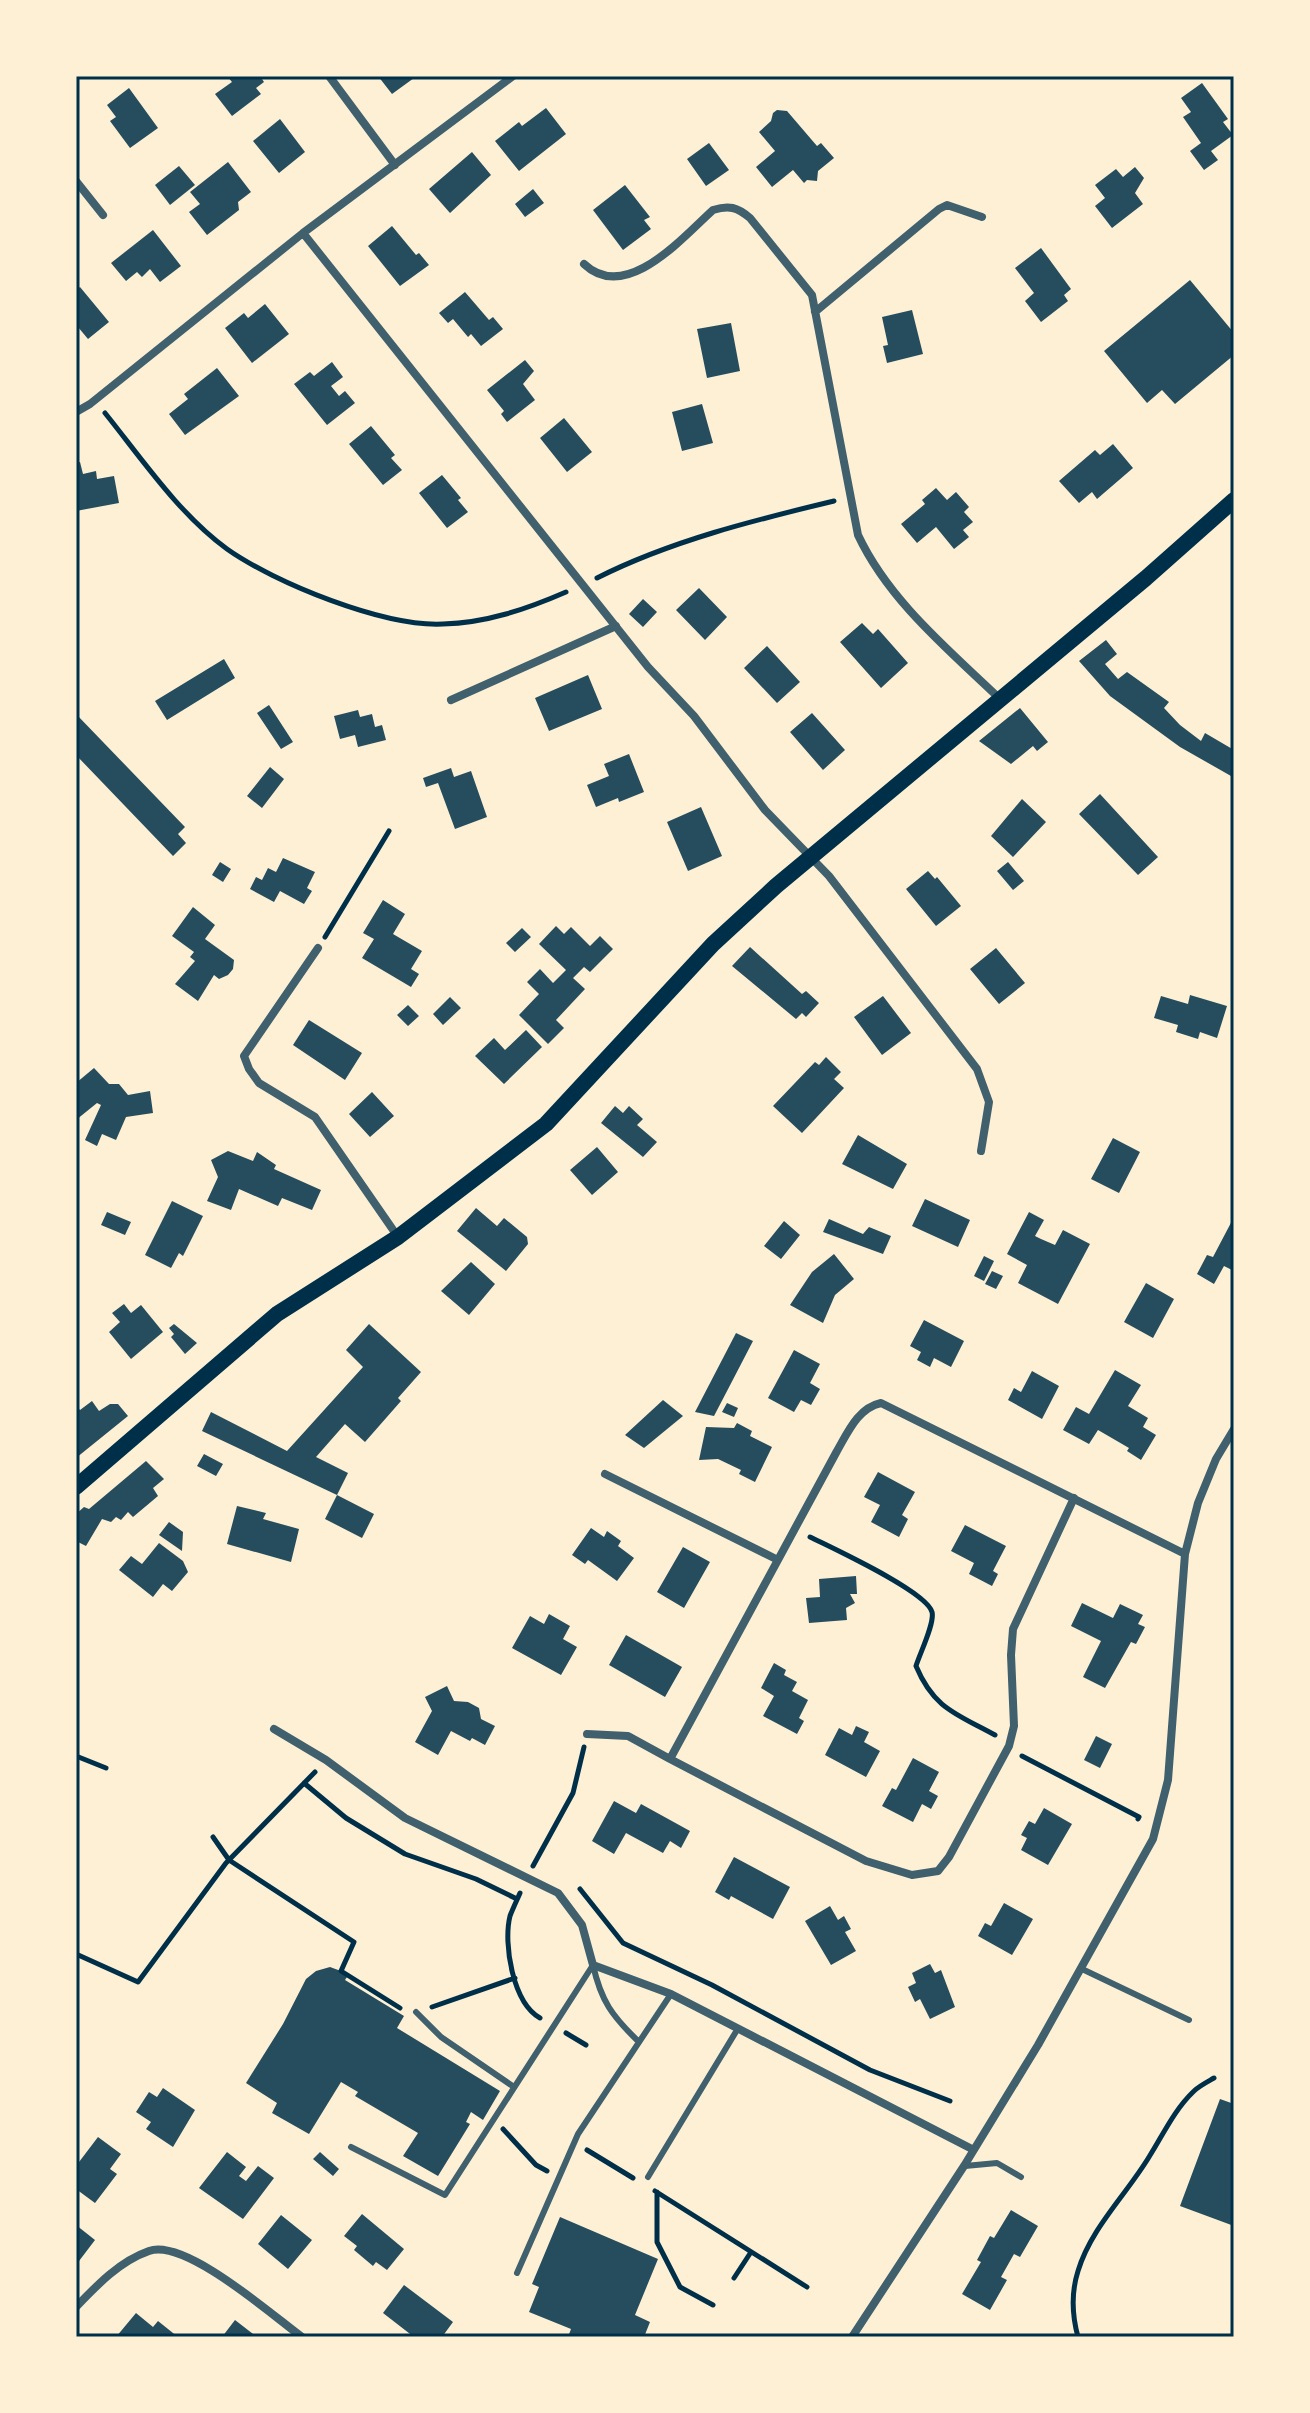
<svg xmlns="http://www.w3.org/2000/svg" width="1310" height="2413" viewBox="0 0 1310 2413" font-family="'Playfair Display',serif">
	<rect width="100%" height="100%" fill="#fdf0d5"/>
	<path fill="#264d5e" d="M227 76H260L264 82 256 88 261 94 232 116 215 94 232 82Z
		M378 76H412L414 78 392 94Z
		M1202 83 1228 119 1223 122 1233 135 1211 151 1218 160 1204 170 1190 151 1201 143 1183 117 1191 112 1181 98Z
		M129 88 158 128 130 148 110 121 116 117 107 105Z
		M546 108 566 134 519 171 495 141 519 122 522 126Z
		M777 110 787 111 817 146 821 143 834 158 818 171 817 181 807 180 804 183 793 170 772 187 756 167 775 151 759 132 771 121 773 113Z
		M280 119 305 152 279 173 253 141Z
		M709 143 729 170 706 186 687 159Z
		M472 152 491 175 450 213 429 189Z
		M228 162 251 192 238 202 239 210 207 235 189 212 200 204 190 192Z
		M179 166 195 185 170 205 155 185Z
		M1135 167 1144 178 1135 193 1143 204 1112 228 1095 206 1105 198 1095 185 1116 169 1123 177Z
		M625 185 650 217 644 220 651 229 623 250 593 210Z
		M533 189 544 203 525 217 515 204Z
		M392 226 416 255 419 253 429 265 400 286 368 246Z
		M153 230 181 266 160 282 150 269 142 277 137 272 126 281 111 263Z
		M1041 248 1071 289 1064 295 1068 301 1041 322 1025 301 1034 293 1015 268Z
		M1190 280 1234 333V355L1175 404 1162 390 1147 403 1104 351Z
		M80 287 109 322 88 339 78 327 76 329V290Z
		M465 292 489 320 493 317 503 329 481 346 471 334 468 337 453 319 448 323 439 313Z
		M265 304 289 334 252 363 225 328 244 313 248 318Z
		M912 310 923 354 887 363 883 346 888 345 882 317Z
		M731 323 740 371 707 378 697 329Z
		M525 360 534 371 523 384 535 400 507 422 501 414 504 411 487 390Z
		M332 362 343 377 331 386 339 396 345 391 355 403 327 425 294 384 310 372 314 376Z
		M217 368 239 396 185 435 169 414 188 399 184 394Z
		M702 404 713 443 682 451 672 412Z
		M564 418 592 452 567 472 540 438Z
		M371 426 395 455 391 458 402 470 383 485 349 444Z
		M1113 444 1133 468 1097 499 1092 492 1079 503 1059 481 1095 450 1100 455Z
		M80 462 83 474 96 471 97 479 114 476 119 503 76 511V463Z
		M442 475 461 498 458 500 468 512 447 528 419 493Z
		M936 488 947 500 956 492 969 507 964 512 973 522 963 530 969 537 954 549 936 527 917 543 901 524 925 504 922 500Z
		M699 588 727 617 705 640 676 610Z
		M643 599 657 612 643 627 629 614Z
		M862 623 873 634 878 629 908 663 881 688 840 642Z
		M1106 640 1117 654 1105 664 1118 679 1127 672 1169 702 1164 708 1180 725 1201 741 1205 733 1234 750V772L1231 776 1180 747 1110 696 1079 661Z
		M767 646 800 682 777 703 744 668Z
		M224 659 235 678 167 720 155 701Z
		M588 675 602 709 549 731 535 698Z
		M269 705 293 742 281 749 257 713Z
		M1020 708 1048 742 1037 751 1033 746 1011 764 979 741Z
		M358 710 360 717 372 714 375 727 382 725 386 740 358 747 355 735 340 739 334 716Z
		M812 713 845 750 823 770 790 732Z
		M76 714 185 827 178 834 186 843 173 856 76 755Z
		M629 754 644 792 619 802 618 798 596 807 587 785 609 776 604 764Z
		M270 767 284 779 262 808 247 796Z
		M451 768 454 777 471 771 487 817 455 829 438 783 426 787 423 778Z
		M1100 794 1158 857 1138 875 1079 814Z
		M1022 799 1046 822 1013 857 991 836Z
		M701 807 722 856 688 871 667 822Z
		M283 858 315 872 307 888 312 891 304 904 280 891 274 902 250 889 256 877 262 880 268 868 276 872Z
		M220 862 231 869 223 882 212 875Z
		M1008 862 1024 881 1013 890 997 871Z
		M928 871 935 879 937 877 961 906 936 926 906 889Z
		M383 900 405 914 393 934 422 951 411 969 419 974 411 987 362 958 374 939 363 933Z
		M193 907 215 925 205 939 234 960 233 969 228 975 219 979 214 975 198 1001 175 984 195 961 190 957 194 952 172 936Z
		M556 926 564 934 571 927 590 946 600 936 613 949 590 972 584 967 573 978 585 989 556 1020 564 1028 548 1044 519 1015 539 994 527 982 540 969 553 983 566 970 539 944Z
		M522 928 531 937 515 952 506 943Z
		M750 947 802 994 806 991 819 1003 806 1017 802 1013 796 1019 732 966Z
		M996 948 1025 983 999 1004 970 969Z
		M1190 995 1227 1006 1217 1038 1200 1032 1198 1039 1176 1032 1178 1025 1154 1018 1161 996 1188 1004Z
		M883 996 911 1033 882 1055 854 1017Z
		M450 997 461 1008 443 1025 433 1014Z
		M408 1005 419 1016 408 1026 397 1015Z
		M309 1020 362 1053 345 1080 293 1045Z
		M526 1030 542 1047 504 1084 475 1056 494 1038 505 1050Z
		M826 1057 841 1072 834 1079 844 1088 802 1133 773 1106 815 1062 819 1065Z
		M94 1068 109 1084H119L128 1095 150 1091 153 1113 126 1117 116 1140 102 1134 97 1146 85 1140 101 1105 97 1103 76 1120V1083Z
		M372 1092 394 1116 370 1137 349 1114Z
		M615 1106 623 1113 629 1106 643 1119 637 1125 657 1142 643 1157 601 1123Z
		M858 1135 907 1164 893 1189 842 1164Z
		M1113 1138 1140 1152 1119 1193 1091 1179Z
		M597 1147 618 1172 592 1195 570 1170Z
		M228 1151 253 1161 257 1152 276 1165 274 1169 321 1190 312 1210 282 1198 278 1206 239 1189 231 1210 207 1201 218 1177 211 1160Z
		M925 1199 970 1220 958 1247 912 1226Z
		M172 1201 203 1216 183 1256 179 1253 171 1268 145 1255Z
		M476 1208 497 1226 504 1218 527 1237 528 1244 506 1271 457 1231Z
		M107 1212 131 1222 125 1235 101 1225Z
		M1029 1212 1044 1220 1035 1236 1041 1239 1055 1245 1063 1230 1090 1244 1058 1304 1018 1283 1027 1265 1007 1254Z
		M1234 1217V1271L1224 1266 1214 1284 1197 1274 1207 1255 1213 1257Z
		M829 1219 863 1234 869 1227 891 1236 883 1254 823 1232Z
		M784 1221 800 1235 781 1259 764 1246Z
		M834 1254 854 1279 835 1295 823 1323 790 1305 812 1272Z
		M984 1256 994 1261 984 1281 974 1276Z
		M471 1262 495 1284 469 1315 441 1291Z
		M992 1271 1003 1276 996 1289 985 1284Z
		M1146 1283 1174 1299 1153 1338 1124 1322Z
		M124 1304 131 1313 141 1305 163 1332 131 1359 109 1332 120 1322 112 1313Z
		M924 1320 964 1341 951 1367 934 1358 930 1367 917 1360 921 1352 910 1346Z
		M174 1324 197 1343 185 1354 171 1337 174 1334 169 1328Z
		M369 1324 421 1372 398 1398 401 1401 365 1442 345 1424 316 1457 348 1473 337 1495 202 1431 211 1412 287 1451 363 1367 346 1350Z
		M736 1333 753 1341 726 1393 714 1416 695 1412Z
		M794 1350 820 1364 810 1383 820 1389 811 1405 801 1400 794 1412 768 1398Z
		M1115 1370 1141 1385 1128 1406 1148 1418 1143 1427 1156 1435 1141 1460 1127 1451 1129 1448 1098 1430 1089 1444 1063 1430 1076 1407 1089 1414Z
		M1032 1371 1059 1386 1042 1419 1008 1400 1014 1388 1021 1392Z
		M663 1400 683 1416 644 1448 625 1435Z
		M92 1401 99 1411 110 1404H118L128 1416 76 1458V1406L80 1410Z
		M727 1403 738 1408 734 1417 722 1412Z
		M737 1423 752 1431 750 1436 772 1447 755 1482 739 1474 741 1470 718 1459 699 1460 706 1427 734 1428Z
		M204 1454 223 1464 216 1476 197 1466Z
		M146 1461 164 1479 153 1488 158 1496 133 1517 128 1512 121 1520 116 1517 111 1522 102 1519 86 1546 76 1541V1514L84 1507 89 1509Z
		M878 1472 915 1492 902 1515 908 1519 899 1537 871 1522 880 1505 864 1497Z
		M337 1495 374 1514 362 1538 325 1519Z
		M237 1506 266 1513 263 1519 299 1529 291 1562 227 1544Z
		M169 1522 183 1532 182 1551 159 1535Z
		M965 1525 1006 1546 993 1571 998 1574 992 1586 969 1574 974 1563 951 1551Z
		M591 1528 604 1537 607 1531 621 1541 618 1546 634 1558 617 1581 588 1560 585 1564 572 1555Z
		M159 1543 183 1561 188 1572 172 1591 163 1584 153 1597 119 1570 131 1556 142 1564Z
		M683 1547 710 1562 684 1608 657 1592Z
		M856 1576 857 1594H850L855 1603 846 1608 847 1620 809 1623 806 1598 820 1597 819 1579Z
		M1082 1603 1113 1618 1120 1604 1143 1615 1138 1624 1145 1627 1136 1644 1131 1642 1105 1688 1083 1677 1101 1641 1071 1626Z
		M549 1614 570 1626 563 1639 577 1647 561 1675 512 1648 530 1616 544 1624Z
		M626 1635 682 1667 665 1697 609 1665Z
		M774 1663 786 1670 784 1675 797 1682 792 1691 808 1700 799 1718 804 1721 797 1734 763 1716 774 1696 761 1688Z
		M447 1686 454 1701 468 1702 479 1708 481 1719 495 1726 485 1745 472 1738 470 1741 451 1731 438 1755 415 1742 432 1711 425 1697Z
		M856 1726 869 1732 864 1742 880 1751 866 1777 825 1755 839 1728 852 1735Z
		M1096 1736 1112 1744 1100 1768 1084 1760Z
		M913 1758 939 1772 929 1791 938 1796 931 1809 922 1804 913 1822 882 1806 892 1788 896 1790Z
		M614 1801 636 1813 641 1804 690 1831 681 1848 670 1841 663 1853 626 1833 614 1854 592 1841Z
		M1044 1808 1072 1824 1048 1865 1021 1850 1027 1838 1021 1835 1029 1821 1035 1824Z
		M734 1857 790 1887 773 1919 731 1896 729 1900 715 1892Z
		M1004 1903 1033 1919 1012 1955 978 1936 985 1923 991 1926Z
		M830 1906 838 1920 844 1916 851 1929 845 1932 856 1951 831 1965 805 1921Z
		M930 1964 935 1973 941 1970 955 2007 930 2019 920 1999 915 2002 908 1987 916 1983 912 1973Z
		M330 1967 349 1974 345 1980 404 2016 397 2028 500 2091 483 2120 471 2112 466 2122 470 2124 438 2176 403 2156 418 2133 355 2096 358 2092 341 2082 309 2134 272 2113 277 2103 246 2083 283 2024 306 1979 316 1971Z
		M163 2088 195 2110 173 2147 146 2129 151 2122 136 2112 149 2092 157 2097Z
		M1220 2099 1234 2104V2226L1180 2206Z
		M98 2137 121 2154 110 2169 117 2174 95 2203 76 2189V2166Z
		M227 2152 246 2167 239 2176 246 2181 258 2166 274 2178 243 2219 199 2188Z
		M320 2152 339 2169 333 2176 313 2159Z
		M1011 2210 1038 2226 1020 2257 1014 2254 1001 2277 1007 2280 990 2310 962 2294 981 2262 977 2260 990 2236 994 2238Z
		M362 2214 404 2249 387 2270 376 2262 373 2266 354 2250 357 2246 344 2236Z
		M281 2215 312 2240 288 2269 258 2244Z
		M560 2217 658 2259 635 2315 650 2322 644 2337H568L571 2329 529 2312 539 2287 532 2284Z
		M76 2225 95 2240 76 2265Z
		M404 2285 453 2322 442 2337H414L383 2313Z
		M136 2313 153 2327 158 2321 178 2337H116Z
		M235 2320 257 2337H222Z"/>
	<g fill="none" stroke-linecap="round" stroke-linejoin="round">
		<path stroke="#003049" stroke-width="5" d="M105 413C142 459 179 514 227 549 275 583 384 627 443 624 486 623 527 609 566 592
			M597 578C670 541 755 520 834 501
			M325 937 389 831
			M810 1537C832 1548 926 1591 932 1612 935 1623 920 1653 916 1666 934 1709 957 1714 995 1735
			M76 1756 106 1768
			M1022 1756 1139 1817 1138 1819
			M304 1783 346 1818 405 1854 476 1879 517 1899
			M213 1837 229 1860 354 1942 341 1971 400 2008
			M533 1866 573 1793 584 1747
			M580 1889 623 1943 712 1985 870 2070 950 2101
			M520 1893C517 1900 513 1908 510 1916 503 1944 513 2003 540 2018
			M76 1954 138 1982 226 1863 315 1772
			M432 2007 515 1978
			M566 2033 586 2045
			M503 2129 536 2165 547 2171
			M587 2150 633 2178
			M655 2191 807 2287
			M657 2192V2242L680 2287 713 2305
			M734 2278 751 2252
			M1078 2337C1072 2315 1071 2293 1078 2271 1091 2228 1126 2195 1149 2157 1163 2135 1174 2110 1194 2091 1199 2086 1207 2082 1214 2078"/>
		<path stroke="#3f606c" stroke-width="6" d="M593 1965C601 2001 612 2016 639 2042
			M1082 1969 1189 2020
			M416 2012 441 2037 514 2087
			M351 2147 445 2195 593 1965
			M965 2166 997 2163 1021 2177
			M648 2177 737 2030
			M517 2273 578 2134 671 1994"/>
		<path stroke="#3f606c" stroke-width="8" d="M329 76 395 165
			M76 181 103 215
			M303 233 648 667 694 716 765 810 829 876 977 1069 989 1102 981 1151
			M584 264C626 304 683 237 713 210 729 205 737 207 750 218L812 295 858 535C889 601 949 650 1000 699
			M815 312 939 209 947 205 982 217
			M76 412 90 404 303 233 513 76
			M451 700 616 626
			M318 948 244 1056 249 1069 259 1083 315 1117 398 1237
			M605 1474 778 1560
			M274 1729 326 1760 405 1818 558 1893 582 1925 593 1965 671 1994 972 2149
			M587 1734 628 1736 670 1759 837 1451C848 1432 858 1408 881 1403L1185 1554
			M670 1759 866 1861 912 1875 938 1871 949 1857 1009 1746 1014 1726 1011 1655 1013 1629 1074 1498
			M76 2307C97 2285 120 2261 149 2251 185 2238 272 2315 302 2337
			M852 2337 964 2166 1038 2045 1153 1839 1168 1780 1185 1554 1198 1503 1216 1459 1234 1429"/>
		<path stroke="#003049" stroke-width="16" d="M76 1487 277 1314 398 1237 546 1124 713 944 776 886 1146 578 1234 500"/>
	</g>
	<rect width="1310" height="2413" fill="none" stroke="#fdf0d5" stroke-width="156"/>
	<rect x="78" y="78" width="1154" height="2257" fill="none" stroke="#003049" stroke-width="3"/>
</svg>
